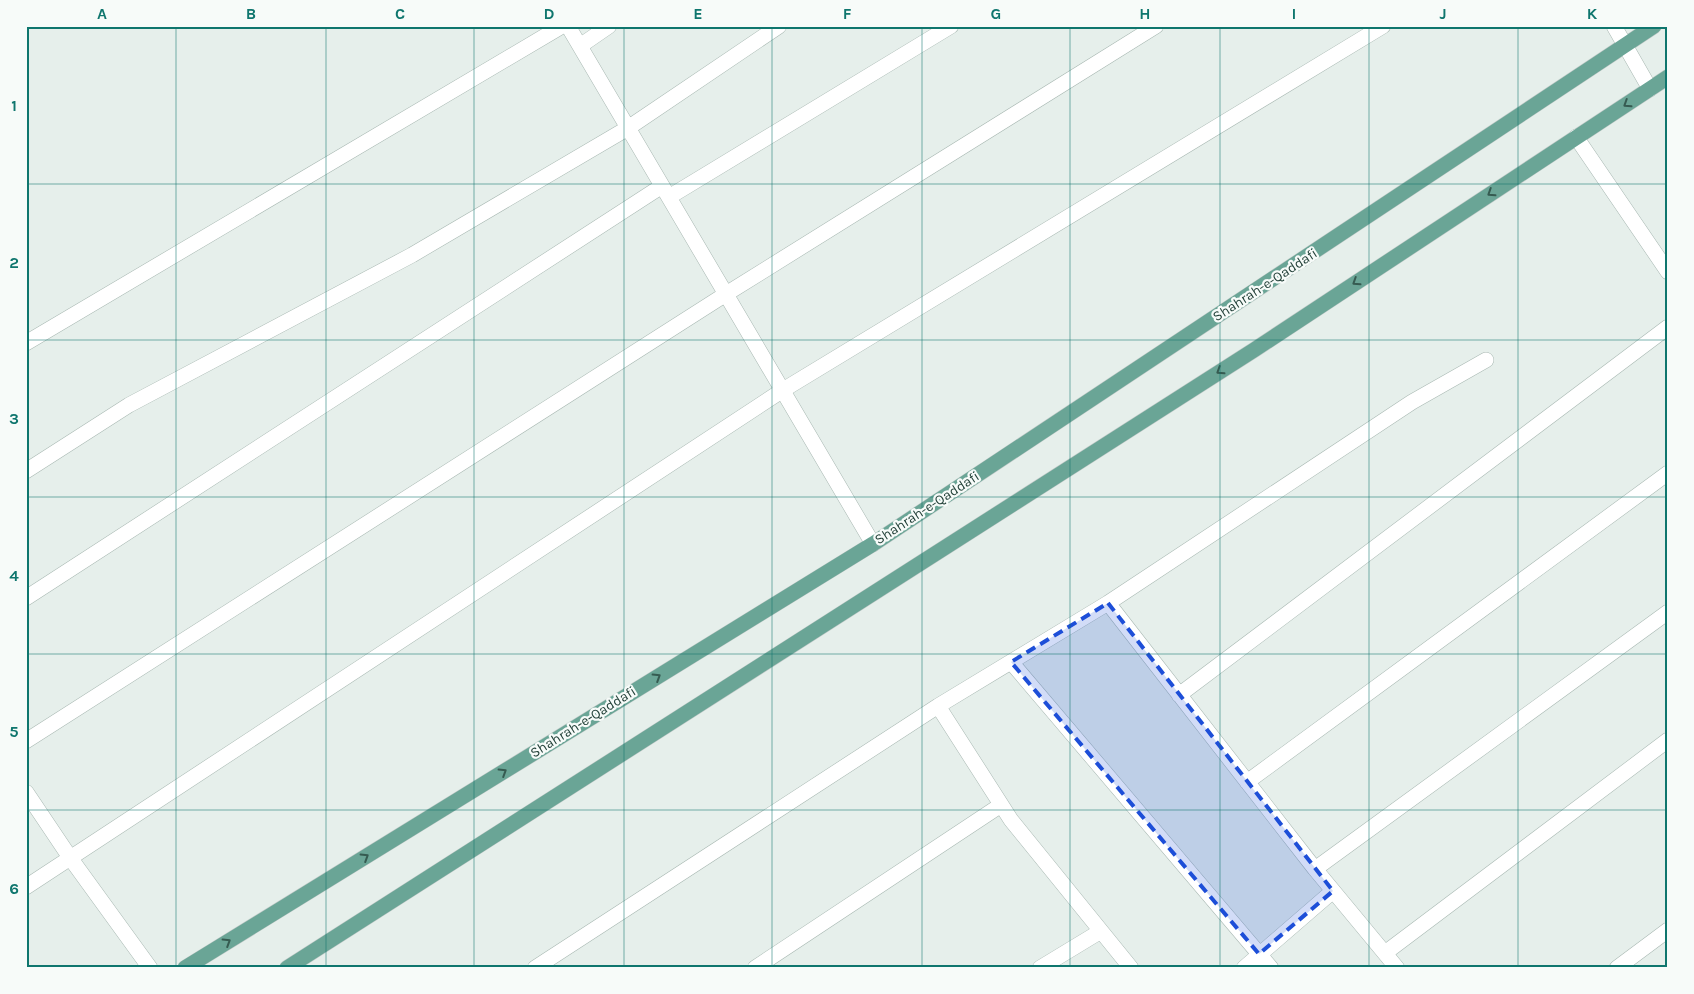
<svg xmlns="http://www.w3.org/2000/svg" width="1694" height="994" viewBox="0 0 1694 994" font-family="Karla,sans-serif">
	<rect width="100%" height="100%" fill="#e6efeb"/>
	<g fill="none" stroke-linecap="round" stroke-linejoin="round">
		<defs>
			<path id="minor" d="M568 26 873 544
				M1614 26 1650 89
				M580 46 609 26
				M1576 137 1668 272
				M669 197 951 26
				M26 343 562 26
				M26 471 129 405 412 255 628 128 779 26
				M26 598 662 186
				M1108 603 1315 869 1397 968
				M1011 662 1271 968
				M1179 695 1668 327
				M938 706 1011 820 1131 968
				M26 741 726 294 1156 26
				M1247 782 1668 473
				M26 792 71 859 150 968
				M1315 869 1668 612
				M26 887 783 390 1383 26
				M1385 953 1668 740
				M535 968 938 706 1108 603 1412 402 1486 360
				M755 968 1001 805
				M1040 968 1101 931
				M1244 968 1333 891
				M1617 968 1668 930"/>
			<path id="major" d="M185 968 873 544 1654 26
				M287 968 1254 350 1668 77"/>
		</defs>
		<use href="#minor" stroke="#a8b8b2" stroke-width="16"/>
		<use href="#major" stroke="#c2cac8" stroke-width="16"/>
		<use href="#minor" stroke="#fff" stroke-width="15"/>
		<use href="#major" stroke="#6aa596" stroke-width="15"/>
	</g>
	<defs><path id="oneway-chevron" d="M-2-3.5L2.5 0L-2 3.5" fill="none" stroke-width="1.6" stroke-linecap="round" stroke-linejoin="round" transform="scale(1.25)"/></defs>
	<g stroke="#365b51">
		<use href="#oneway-chevron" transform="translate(1627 104) rotate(147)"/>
		<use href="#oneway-chevron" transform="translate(1491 193) rotate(147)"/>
		<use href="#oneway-chevron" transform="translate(1356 282) rotate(147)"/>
		<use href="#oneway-chevron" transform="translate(1220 371) rotate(147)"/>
		<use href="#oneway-chevron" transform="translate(657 677) rotate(-32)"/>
		<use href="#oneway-chevron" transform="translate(503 772) rotate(-32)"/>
		<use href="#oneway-chevron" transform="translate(365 857) rotate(-32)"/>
		<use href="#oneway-chevron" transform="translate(227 942) rotate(-32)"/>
	</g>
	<path fill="#1d4ed8" fill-opacity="0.2" stroke="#1d4ed8" stroke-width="4" stroke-dasharray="10 6" stroke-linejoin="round" d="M1108 603 1333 891 1259 954 1011 662Z"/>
	<path fill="none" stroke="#0f766e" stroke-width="1" stroke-opacity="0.55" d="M176 26V968M326 26V968M474 26V968M624 26V968M772 26V968M922 26V968M1070 26V968M1220 26V968M1369 26V968M1518 26V968M26 184H1668M26 340H1668M26 497H1668M26 654H1668M26 810H1668"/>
	<g text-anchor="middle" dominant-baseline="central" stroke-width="4.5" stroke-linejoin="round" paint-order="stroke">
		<g font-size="14" fill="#24423a" stroke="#f7fbf9">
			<text transform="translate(1265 285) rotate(-33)">Shahrah-e-Qaddafi</text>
			<text transform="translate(927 508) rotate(-33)">Shahrah-e-Qaddafi</text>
			<text transform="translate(583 722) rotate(-32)">Shahrah-e-Qaddafi</text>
		</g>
	</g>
	<rect width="1694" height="994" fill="none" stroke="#f7fbf9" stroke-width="55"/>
	<rect x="28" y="28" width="1638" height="938" fill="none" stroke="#0f766e" stroke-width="2"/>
	<g font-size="16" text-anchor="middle" font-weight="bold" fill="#0f766e">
		<text x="102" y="19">A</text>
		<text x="251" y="19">B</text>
		<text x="400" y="19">C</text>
		<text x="549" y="19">D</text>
		<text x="698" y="19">E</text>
		<text x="847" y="19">F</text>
		<text x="996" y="19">G</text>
		<text x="1145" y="19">H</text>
		<text x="1294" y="19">I</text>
		<text x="1443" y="19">J</text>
		<text x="1592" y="19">K</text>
		<text x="14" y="111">1</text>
		<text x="14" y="268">2</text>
		<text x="14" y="424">3</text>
		<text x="14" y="581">4</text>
		<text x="14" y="737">5</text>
		<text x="14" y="894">6</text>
	</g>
</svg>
